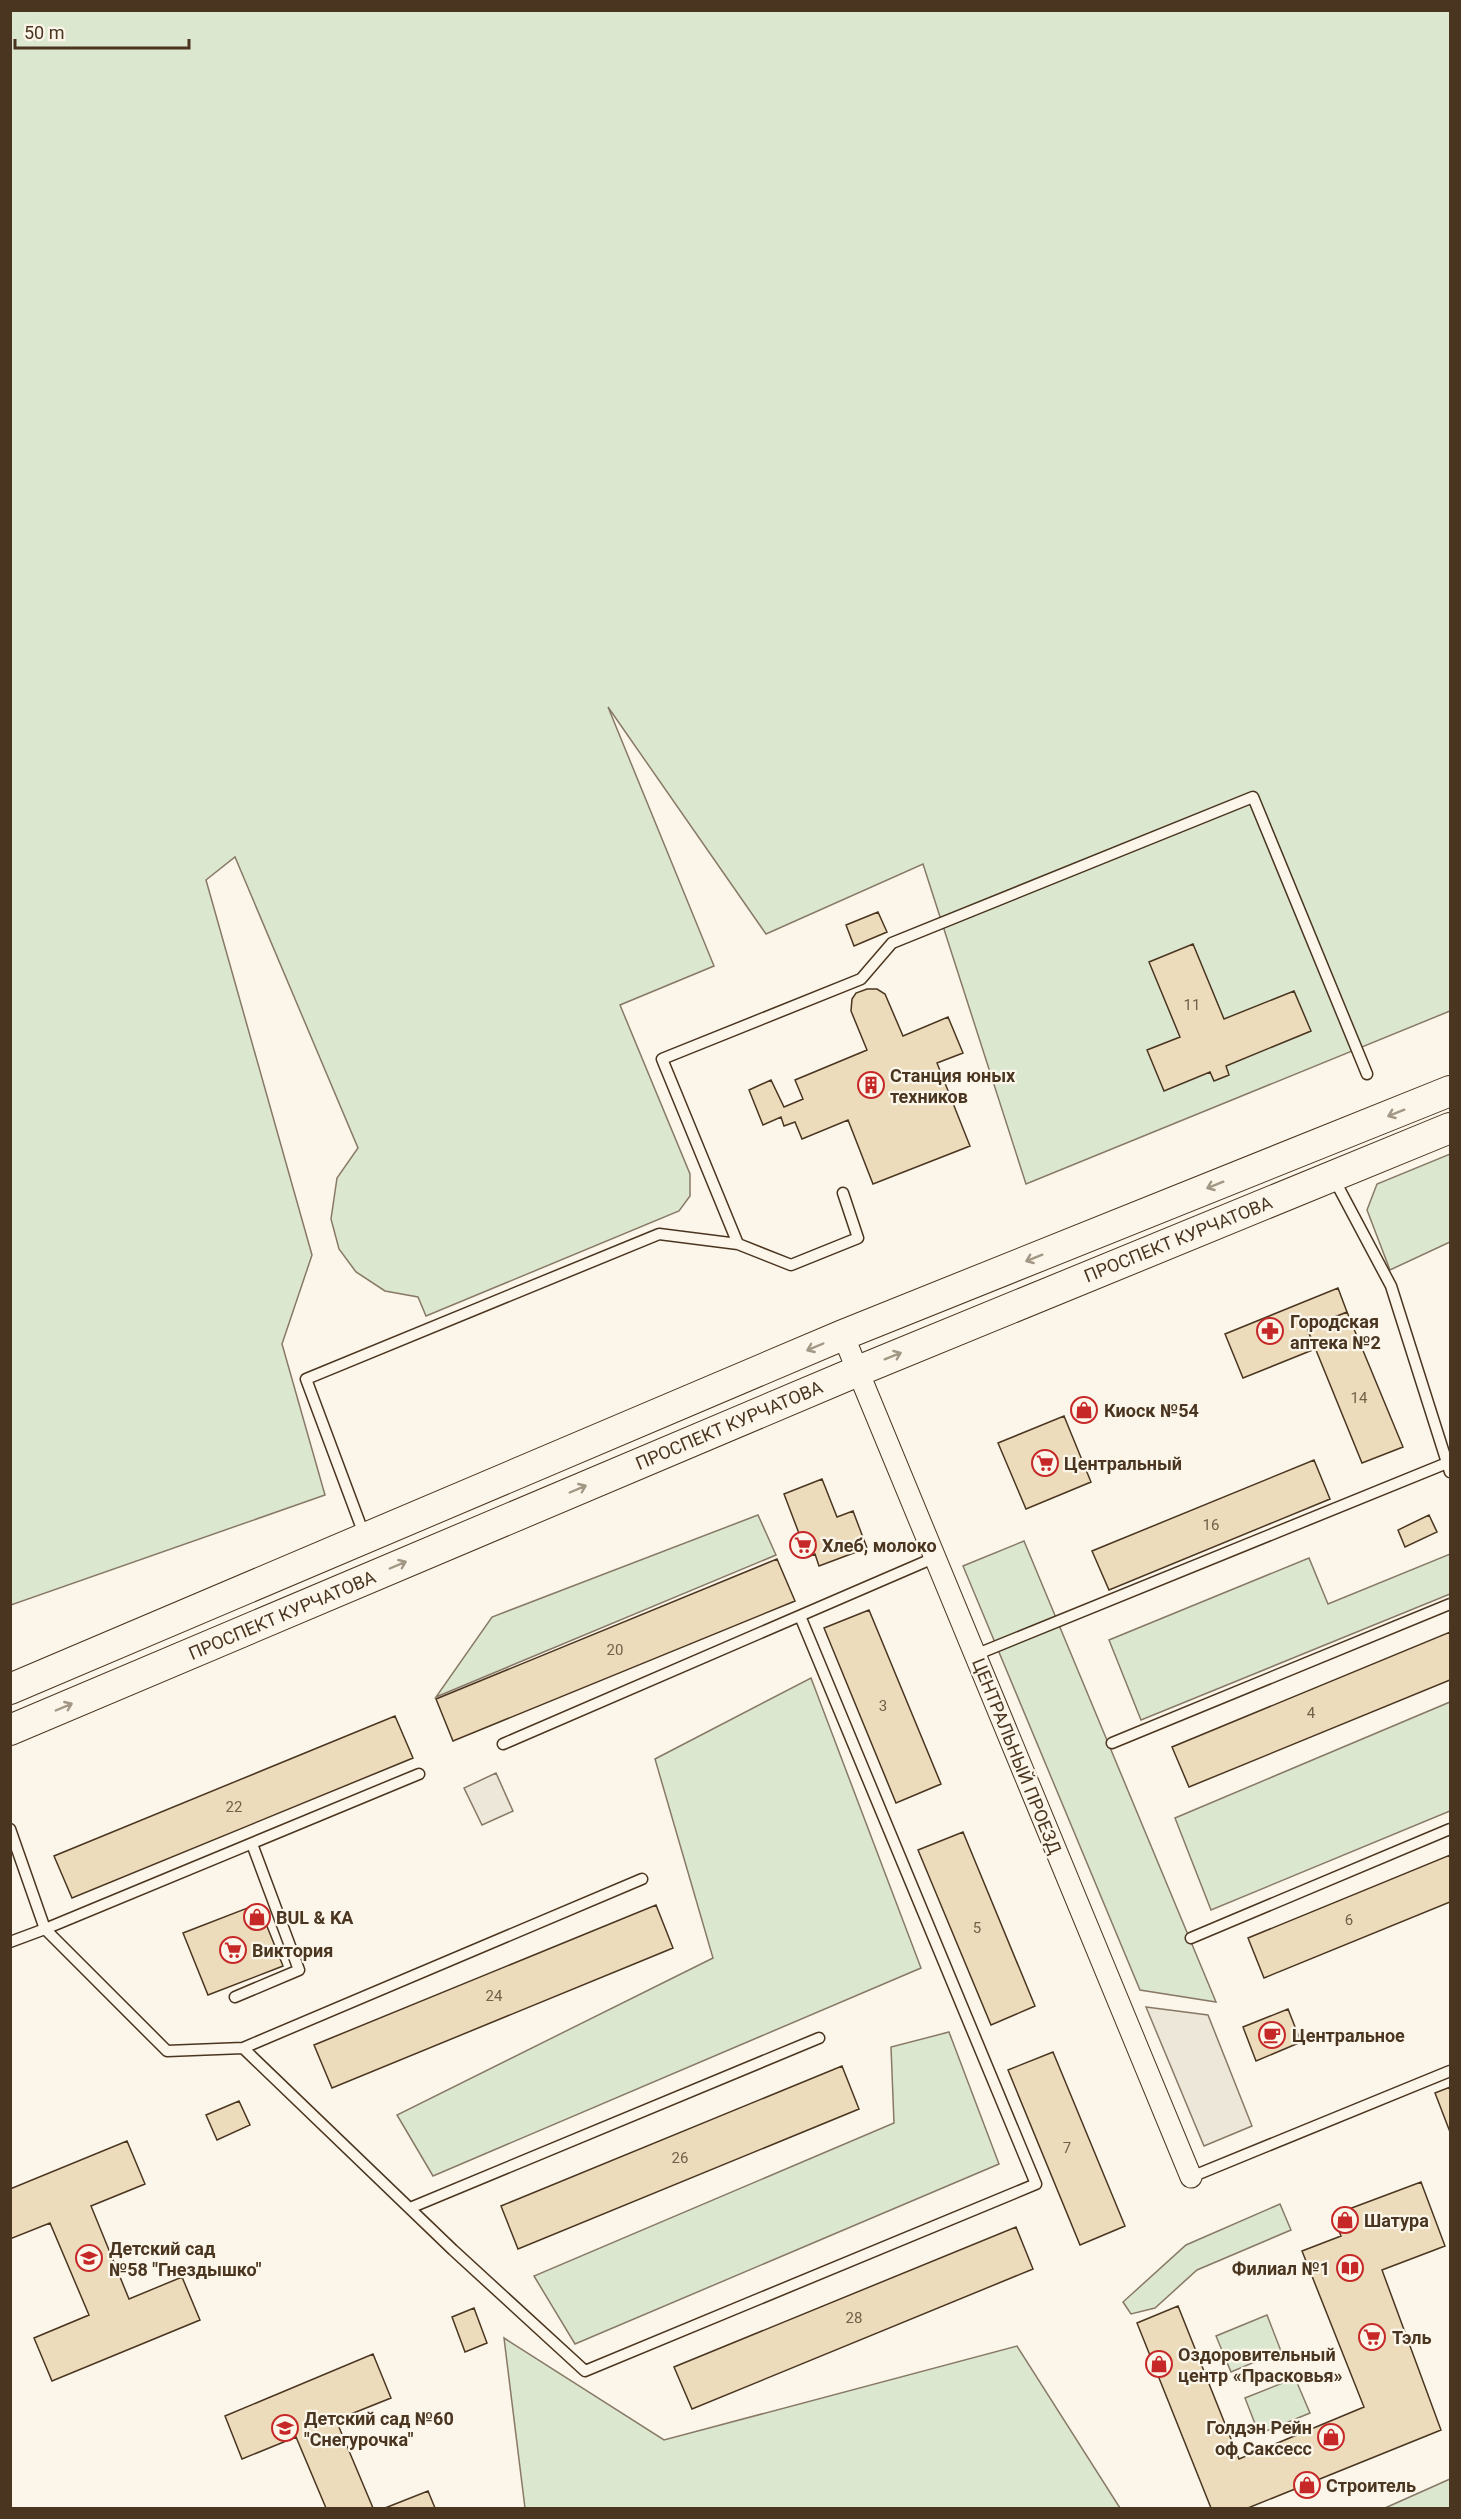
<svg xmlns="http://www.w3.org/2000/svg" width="1461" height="2519" viewBox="0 0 1461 2519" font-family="Roboto,sans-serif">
	<rect width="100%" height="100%" fill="#fbf6e9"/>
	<path fill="#dce7d0" stroke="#887966" stroke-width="1.5" d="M10 11H1450V1011L1026 1184 923 864 766 934 608 707 714 966 620 1005 690 1174V1196L679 1211 426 1316 418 1297 385 1291 356 1272 339 1249 331 1219 337 1178 358 1148 235 857 206 880 312 1255 282 1344 325 1495 11 1605Z
		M1450 1154V1242L1390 1270 1367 1210 1377 1184Z
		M758 1515 776 1555 436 1697 492 1617Z
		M1024 1541 1216 2002 1140 1990 963 1566Z
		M1450 1554V1594L1141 1720 1109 1640 1309 1558 1328 1604Z
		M811 1678 921 1968 433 2176 397 2115 713 1958 655 1759Z
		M1450 1702V1811L1211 1910 1175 1818Z
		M949 2032 999 2164 575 2344 534 2276 894 2123 891 2047Z
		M1280 2204 1291 2230 1197 2270 1155 2308 1131 2314 1123 2302 1186 2245Z
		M1267 2315 1281 2351 1231 2372 1216 2336Z
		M504 2338 664 2440 1017 2346 1120 2508H525Z
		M1295 2378 1310 2413 1259 2434 1245 2398Z
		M1450 2479V2508H1385Z"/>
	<path fill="#ede7d9" stroke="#887966" stroke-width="1.5" d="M496 1773 513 1811 482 1825 464 1788Z
		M1146 2007 1208 2015 1252 2126 1204 2146Z"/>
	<path fill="#ecdcbc" stroke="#4a3520" stroke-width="1.5" d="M878 912 887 932 854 946 846 925Z
		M1193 944 1224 1019 1294 991 1311 1031 1226 1066 1229 1075 1214 1081 1210 1072 1164 1091 1147 1050 1180 1037 1149 962Z
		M867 989H877L885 994 903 1036 948 1017 963 1053 937 1063 970 1146 873 1184 848 1120 802 1139 795 1122 784 1126 781 1117 763 1125 749 1090 771 1080 784 1107 803 1099 795 1080 867 1050 851 1011 852 999 856 993Z
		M1338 1288 1347 1312 1307 1328 1315 1349 1243 1378 1225 1334Z
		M1347 1312 1403 1447 1362 1463 1307 1328Z
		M1064 1416 1091 1482 1026 1509 998 1443Z
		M1314 1460 1330 1499 1109 1590 1092 1551Z
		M822 1479 837 1517 853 1511 867 1548 819 1566 815 1554 808 1557 784 1494Z
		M1429 1515 1437 1532 1405 1547 1398 1530Z
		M777 1559 795 1601 453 1741 436 1699Z
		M869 1610 941 1784 896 1803 824 1628Z
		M1450 1632V1680L1189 1787 1172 1747Z
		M395 1716 413 1758 72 1898 54 1856Z
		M963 1832 1035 2006 991 2025 918 1850Z
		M1450 1855V1902L1264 1978 1248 1938Z
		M258 1904 283 1966 208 1995 183 1933Z
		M656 1905 673 1948 332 2088 314 2045Z
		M1288 2009 1301 2042 1256 2061 1243 2027Z
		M1053 2052 1125 2226 1080 2245 1008 2070Z
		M842 2066 859 2109 518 2249 501 2206Z
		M1450 2087V2132L1435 2093Z
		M239 2101 250 2125 217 2140 206 2115Z
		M127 2141 145 2184 91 2206 129 2299 182 2277 200 2320 52 2381 34 2338 89 2315 50 2223 10 2239V2189Z
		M1421 2182 1445 2246 1382 2270 1441 2430 1248 2508H1211L1137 2323 1178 2306 1239 2459 1364 2407 1302 2251 1341 2236 1333 2215Z
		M1016 2227 1033 2269 692 2409 674 2367Z
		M474 2308 487 2343 465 2352 452 2317Z
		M373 2354 391 2398 336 2420 373 2508H326L296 2437 242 2459 225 2416Z
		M428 2491 435 2508H385Z"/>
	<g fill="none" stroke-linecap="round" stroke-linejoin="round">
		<defs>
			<path id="lane" d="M1333 1177 1391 1286 1450 1472
				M738 1244 662 1059 861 979 892 943 1253 797 1367 1074
				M365 1537 306 1379 659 1234 738 1244 791 1265 858 1238 843 1193
				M975 1655 1447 1463
				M1112 1743 1450 1604
				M503 1744 936 1557
				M10 1829 45 1929 419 1774
				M1191 1938 1450 1829
				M10 1942 45 1929 167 2051 243 2048 453 2250 585 2371 1036 2184 800 1616
				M235 1997 299 1970 252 1844
				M243 2048 642 1879
				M1191 2177 1450 2071
				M410 2208 819 2038"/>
			<path id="street" d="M843 1335 1191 2177"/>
			<path id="secondary" d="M10 1689 843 1335 1450 1091
				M10 1730 858 1371 1450 1128"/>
		</defs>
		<use href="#lane" stroke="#4a3520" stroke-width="13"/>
		<use href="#street" stroke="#4a3520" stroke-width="23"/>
		<use href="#secondary" stroke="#4a3520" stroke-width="32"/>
		<use href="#lane" stroke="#fbf6e9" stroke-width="10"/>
		<use href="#street" stroke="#fbf6e9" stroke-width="21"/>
		<use href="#secondary" stroke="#fbf6e9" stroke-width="30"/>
	</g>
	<defs><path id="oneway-shaft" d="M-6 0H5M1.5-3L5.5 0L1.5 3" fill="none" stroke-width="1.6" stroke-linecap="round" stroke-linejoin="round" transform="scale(1.5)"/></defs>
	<g stroke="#a29684">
		<use href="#oneway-shaft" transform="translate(1396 1113) rotate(158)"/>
		<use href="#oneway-shaft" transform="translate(1215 1185) rotate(158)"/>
		<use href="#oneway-shaft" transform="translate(1034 1258) rotate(158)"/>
		<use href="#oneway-shaft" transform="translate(815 1347) rotate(157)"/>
		<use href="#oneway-shaft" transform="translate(893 1356) rotate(-22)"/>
		<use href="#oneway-shaft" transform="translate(578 1489) rotate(-23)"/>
		<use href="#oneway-shaft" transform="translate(398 1565) rotate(-23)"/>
		<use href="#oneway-shaft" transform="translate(64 1707) rotate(-23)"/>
	</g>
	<defs>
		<symbol id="building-ring" viewBox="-11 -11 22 22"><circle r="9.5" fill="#fbf6e9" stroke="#c62828" stroke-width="1.5"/><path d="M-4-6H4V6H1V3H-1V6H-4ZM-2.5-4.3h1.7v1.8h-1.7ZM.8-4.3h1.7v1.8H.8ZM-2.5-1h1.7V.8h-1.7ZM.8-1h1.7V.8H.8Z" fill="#c62828"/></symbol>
		<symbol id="pharmacy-ring" viewBox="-11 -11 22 22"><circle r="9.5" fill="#fbf6e9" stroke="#c62828" stroke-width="1.5"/><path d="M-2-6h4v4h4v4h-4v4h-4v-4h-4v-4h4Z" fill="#c62828"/></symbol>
		<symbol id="shop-ring" viewBox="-11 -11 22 22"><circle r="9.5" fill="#fbf6e9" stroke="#c62828" stroke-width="1.5"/><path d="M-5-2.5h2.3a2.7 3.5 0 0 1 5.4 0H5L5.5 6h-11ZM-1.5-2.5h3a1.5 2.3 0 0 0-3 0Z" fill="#c62828"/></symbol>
		<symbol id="supermarket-ring" viewBox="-11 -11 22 22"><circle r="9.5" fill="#fbf6e9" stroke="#c62828" stroke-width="1.5"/><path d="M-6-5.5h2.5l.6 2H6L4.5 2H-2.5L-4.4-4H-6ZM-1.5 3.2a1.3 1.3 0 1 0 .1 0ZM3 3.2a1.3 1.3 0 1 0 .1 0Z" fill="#c62828"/></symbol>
		<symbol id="cafe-ring" viewBox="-11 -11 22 22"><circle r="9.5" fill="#fbf6e9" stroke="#c62828" stroke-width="1.5"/><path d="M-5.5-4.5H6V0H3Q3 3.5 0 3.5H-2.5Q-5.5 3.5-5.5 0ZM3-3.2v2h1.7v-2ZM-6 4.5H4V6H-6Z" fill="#c62828"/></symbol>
		<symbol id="school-ring" viewBox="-11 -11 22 22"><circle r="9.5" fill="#fbf6e9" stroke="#c62828" stroke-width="1.5"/><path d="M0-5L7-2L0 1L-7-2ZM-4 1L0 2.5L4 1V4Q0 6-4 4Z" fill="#c62828"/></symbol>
		<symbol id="library-ring" viewBox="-11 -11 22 22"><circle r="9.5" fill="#fbf6e9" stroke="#c62828" stroke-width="1.5"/><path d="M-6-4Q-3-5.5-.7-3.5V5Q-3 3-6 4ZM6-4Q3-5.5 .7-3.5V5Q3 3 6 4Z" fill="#c62828"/></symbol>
	</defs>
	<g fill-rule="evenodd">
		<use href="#building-ring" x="856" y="1070" width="30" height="30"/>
		<use href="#pharmacy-ring" x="1255" y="1316" width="30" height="30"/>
		<use href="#shop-ring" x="1069" y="1395" width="30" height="30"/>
		<use href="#supermarket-ring" x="1030" y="1448" width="30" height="30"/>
		<use href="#supermarket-ring" x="788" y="1530" width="30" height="30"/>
		<use href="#shop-ring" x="242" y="1902" width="30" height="30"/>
		<use href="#supermarket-ring" x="218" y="1935" width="30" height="30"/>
		<use href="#cafe-ring" x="1257" y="2020" width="30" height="30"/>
		<use href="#shop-ring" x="1330" y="2205" width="30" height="30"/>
		<use href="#school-ring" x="74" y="2243" width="30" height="30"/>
		<use href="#library-ring" x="1335" y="2253" width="30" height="30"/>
		<use href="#supermarket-ring" x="1357" y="2322" width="30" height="30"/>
		<use href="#shop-ring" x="1144" y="2349" width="30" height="30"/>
		<use href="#school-ring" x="270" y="2413" width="30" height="30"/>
		<use href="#shop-ring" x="1316" y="2422" width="30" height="30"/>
		<use href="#shop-ring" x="1292" y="2470" width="30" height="30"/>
	</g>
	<g text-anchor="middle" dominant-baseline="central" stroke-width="4.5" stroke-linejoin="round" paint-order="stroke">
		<g font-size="15" fill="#725f47">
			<text x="1192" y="1005">11</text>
			<text x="1359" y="1398">14</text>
			<text x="1211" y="1525">16</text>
			<text x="615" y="1650">20</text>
			<text x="883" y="1706">3</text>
			<text x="1311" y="1713">4</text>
			<text x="234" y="1807">22</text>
			<text x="1349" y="1920">6</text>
			<text x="977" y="1928">5</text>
			<text x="494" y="1996">24</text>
			<text x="1067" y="2148">7</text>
			<text x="680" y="2158">26</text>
			<text x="854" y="2318">28</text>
		</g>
		<g font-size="18" font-weight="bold" fill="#4a3520" stroke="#fbf6e9" text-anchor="start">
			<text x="890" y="1075">Станция юных<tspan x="890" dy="21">техников</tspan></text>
			<text x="1290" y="1321">Городская<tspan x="1290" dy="21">аптека №2</tspan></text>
			<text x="1104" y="1410">Киоск №54</text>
			<text x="1064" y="1463">Центральный</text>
			<text x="822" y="1545">Хлеб, молоко</text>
			<text x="276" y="1917">BUL &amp; KA</text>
			<text x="252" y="1950">Виктория</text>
			<text x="1292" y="2035">Центральное</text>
			<text x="1364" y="2220">Шатура</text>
			<text x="109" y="2248">Детский сад<tspan x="109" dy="21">№58 "Гнездышко"</tspan></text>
			<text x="1330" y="2268" text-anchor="end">Филиал №1</text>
			<text x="1392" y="2337">Тэль</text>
			<text x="1178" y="2354">Оздоровительный<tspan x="1178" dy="21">центр «Прасковья»</tspan></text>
			<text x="304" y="2418">Детский сад №60<tspan x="304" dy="21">"Снегурочка"</tspan></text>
			<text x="1312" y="2427" text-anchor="end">Голдэн Рейн<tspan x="1312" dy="21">оф Саксесс</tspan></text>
			<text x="1326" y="2485">Строитель</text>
		</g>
		<g font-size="18" fill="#4a3520" stroke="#fbf6e9">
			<text transform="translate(1178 1239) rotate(-22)">ПРОСПЕКТ КУРЧАТОВА</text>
			<text transform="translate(729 1425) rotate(-23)">ПРОСПЕКТ КУРЧАТОВА</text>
			<text transform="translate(282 1615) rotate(-23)">ПРОСПЕКТ КУРЧАТОВА</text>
			<text transform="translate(1017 1756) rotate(68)">ЦЕНТРАЛЬНЫЙ ПРОЕЗД</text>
		</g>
	</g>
	<rect width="1461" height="2519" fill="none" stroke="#4a3520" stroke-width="24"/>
	<path d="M15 39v9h174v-9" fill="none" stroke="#4a3520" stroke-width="3"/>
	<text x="24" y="39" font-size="18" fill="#4a3520" stroke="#fbf6e9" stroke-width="4.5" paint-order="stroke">50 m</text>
</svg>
